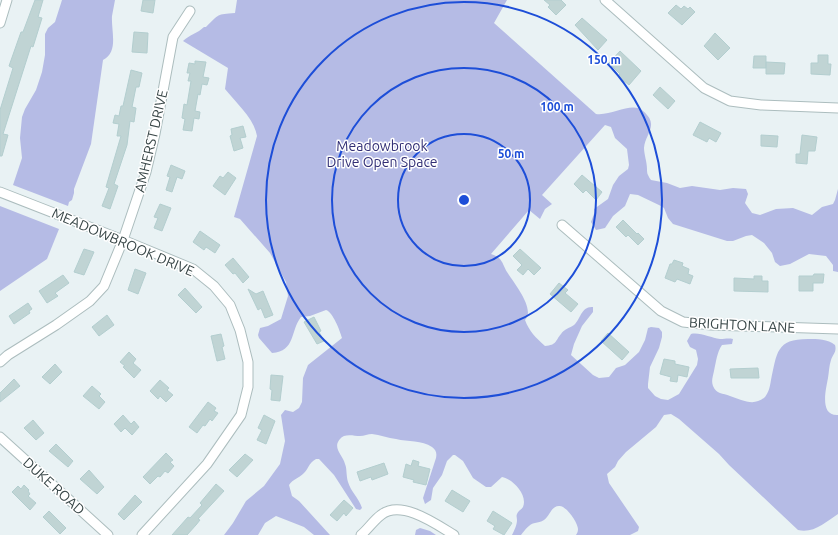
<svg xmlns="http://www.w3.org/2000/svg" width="838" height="535" viewBox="0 0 838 535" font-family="Ubuntu,sans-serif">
	<rect width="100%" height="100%" fill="#e9f2f4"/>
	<path fill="#b5bbe5" d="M62 0H115C114 5 113 11 112 16 111 31 119 52 103 60L91 144 74 189V193L72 200 69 202 68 206 13 185 22 158 20 138 22 117 25 109 36 90 42 72 45 55V34L48 28 55 22Z
		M237 0H507L494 23 596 114C613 116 632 101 643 111 660 125 645 134 644 148 644 154 647 162 647 169 647 170 647 174 648 175 649 177 650 179 651 180L667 183 680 188 692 186 720 190 733 188 746 189 748 194 745 203 752 213 760 215 776 209 793 208 812 215 822 207 833 204 835 200 838 189V272L833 271V265L826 256 809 254 790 264 780 266 775 262 772 253 764 243 752 235 746 236 733 241H727L673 224 668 218 664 208 661 206 638 195 630 194 625 206 613 216 605 228 596 230 591 222 594 214V209L608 199 613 185 619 176 628 169 629 165 627 149 615 138 611 127 605 125 542 195 552 204 545 209 540 219 529 210 491 254C494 255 497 256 499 258 503 262 504 267 507 272 513 282 536 309 525 320 529 331 536 338 545 346 557 345 555 341 561 334 564 329 570 328 574 325 581 319 581 306 593 307V312L582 326 574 344 571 355 593 375 599 378 609 377 616 368 625 365 639 352 645 340 648 328 651 327 659 328 662 332V337L659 348 650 367 648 384V388L655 396 661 399 668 400 679 394 697 365 698 359 696 350 690 347 687 341 691 334C700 332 711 338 720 339 725 339 728 338 733 339L732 344 722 345C717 352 716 362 714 371 713 376 711 381 713 386 716 394 723 393 730 396 742 400 754 407 765 397 769 392 770 386 771 380 777 353 776 339 808 339 817 339 828 339 835 345 837 352 833 354 831 360 829 366 829 372 828 378 826 389 819 416 838 415V514C826 522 813 534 798 530L729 465 719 454 679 419 671 414 664 415 656 427 626 452 618 461 615 467 607 474 609 483 639 527 638 531 630 535H576C577 533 578 532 578 529 578 523 566 505 559 506 551 506 550 516 544 520 541 522 538 522 535 523 529 524 525 530 521 535H512C514 531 517 525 517 520 517 518 516 516 517 514 518 511 521 510 523 507 528 495 513 479 502 477L491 487H486L473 478 463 461 455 455H453L447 461 442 475 433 488 431 500 425 504 423 498 436 458C437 453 436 450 432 447 422 440 408 442 396 439 388 438 380 435 372 434 368 434 364 436 360 436 354 436 344 433 340 439 332 448 343 455 345 464 347 468 346 475 348 482 351 492 359 498 362 508L360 510 356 509 334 475 319 459H316C308 464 309 468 304 473 299 478 293 479 289 485L292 496 299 501 330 535H314L304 527 276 516 265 523 258 535H224L233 523 246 501 264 486 280 464 285 441 281 415 285 410 293 412 299 408 302 402 303 378 308 365 342 338C340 331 333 312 326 310L310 316 301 317C290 331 296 351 272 353L259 338 258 335 260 328 268 326 281 319 288 296 286 282 270 253 240 219 234 217 257 136C254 118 236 103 225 89L228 68 183 41C189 35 198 33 204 27H206C220 13 216 15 235 13Z
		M0 206 59 229 47 259 0 291Z
		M420 528 430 531 436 535H415L416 530Z"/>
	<path fill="#c0d4d4" stroke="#b3cecf" d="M35 0H43L38 17 42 18 33 47 31 46 3 134 8 135 2 156H0V110L13 68 9 66 21 32H23Z
		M143 0H155L153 13 141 11Z
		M544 0H561L566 5 556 15 548 7 550 5Z
		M676 5 681 9 684 6 688 9 690 7 695 12 682 25 668 13Z
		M582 18 607 40 598 50 575 25Z
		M134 32 148 33 147 53 132 52Z
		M715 33 730 48 718 60 704 46Z
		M620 51 641 71 629 85 618 76 620 74 609 63Z
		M818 55H828V64H831L830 75 811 74V63H818Z
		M754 56H766V68H753Z
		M195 61 206 62 203 77 209 78 207 85 202 84 200 95 198 94 195 111 200 112 199 119 194 118 192 131 183 130 185 119 182 118 184 104 187 105 191 81H188L190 73H187L189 63 195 64Z
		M766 62 785 63 784 74H766Z
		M131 70 142 73 139 87H136L132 107 136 108 134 122 130 121 127 145 114 184 118 186 110 209 102 206 109 188 106 187 121 136H117L119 124 113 123 115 115 119 116 121 106H123Z
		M660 87 675 101 668 109 653 95Z
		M700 122 721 133 716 142 709 138 707 142 693 135Z
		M243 126 246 137 240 138 243 148 234 151 230 136 232 135 231 129Z
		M761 135 778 136 777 147 761 146Z
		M802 135 817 137 815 151H808L807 164 796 163V154H800Z
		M171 165 185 171 182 179 177 177 172 192 166 190 170 177 167 176Z
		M228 172 236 178 225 195 213 186 220 176 223 178Z
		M582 175 602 192 596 200 586 190 583 193 574 184Z
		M160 204 171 208 162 231 154 228 158 218 154 217Z
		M623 220 637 234 638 233 644 239 638 245 628 235 626 237 616 227Z
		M200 231 220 245 215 253 206 247 204 250 193 242Z
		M84 249 94 252 84 275 74 272Z
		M520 249 541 268 534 275 528 269 523 275 517 270 522 265 513 256Z
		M233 258 249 277 243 283 235 273 233 274 225 265Z
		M674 260 683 263 682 266 689 269 688 274 693 276 690 284 677 279 675 282 665 278 670 264H672Z
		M135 269 146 273 138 294 128 290Z
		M814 274H824L823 283H813V291H799V276H813Z
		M63 275 69 283 55 293 58 296 47 303 39 291Z
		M754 276H762V281H768V292L734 291V278L754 279Z
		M559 283 568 290 565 293 578 304 571 312 550 294Z
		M185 288 202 307 196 313 178 295Z
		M248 289 256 294 263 291 273 315 265 318 261 308 258 310Z
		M28 303 32 309 29 311 30 313 14 324 9 316Z
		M107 315 114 325 99 336 92 327Z
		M314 317 321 331 319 332 324 341 317 344 304 322Z
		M608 333 629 352 622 360 601 341Z
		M221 334 224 346 222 347 225 359 217 361 211 336Z
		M129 352 136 359 133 363 141 370 134 378 123 367 125 366 120 362Z
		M664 359 675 361V364L689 367 687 377 678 375 677 382 670 381 671 377 660 374Z
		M55 364 62 372 50 384 42 377Z
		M758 368 759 378H731L730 369Z
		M271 375 283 376 280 401 271 400 272 390 270 389Z
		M14 379 20 386 0 402V393Z
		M160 380 169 388 167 390 173 395 166 402 160 396 158 399 150 391Z
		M92 386 101 394 99 396 105 402 99 409 83 396Z
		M208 402 216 408 214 411 218 413 212 421 210 419 205 426 203 425 197 433 189 427Z
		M123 415 131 424 134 421 139 427 132 435 125 428 121 432 114 424Z
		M264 415 275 421 266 444 257 440 262 430 258 428Z
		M33 420 44 433 36 440 24 428Z
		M56 444 73 461 68 467 49 451Z
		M166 453 173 460 170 462 174 466 168 473 165 471 160 477 158 476 150 484 143 477Z
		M245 454 253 460 237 477 229 470Z
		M413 460 419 462 418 466 430 469 426 485 413 482 414 480 403 477 406 464 411 466Z
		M384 463 388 474 372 480 371 477 360 481 357 472Z
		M89 470 104 487 97 494 80 479Z
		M216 484 224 491 198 519 200 520 196 525 187 535H172L188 517 190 518 202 505 200 503Z
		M24 485 29 490 28 491 30 494 28 496 36 503 30 510 12 492 18 486 21 489Z
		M452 490 470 501 463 512 445 501Z
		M135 495 142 502 124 520 118 514Z
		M344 500 353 508 346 516 344 513 337 521 330 515Z
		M49 511 66 528 60 534 43 517Z
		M493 511 512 523 504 535 493 529 495 526 487 521Z"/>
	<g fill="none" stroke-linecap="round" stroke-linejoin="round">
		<defs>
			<path id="minor" d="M605 0 704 88 730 101 761 105 838 108
				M0 23 7 0
				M0 192 123 240 193 269 214 286 230 305 240 330 248 362V387L241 415 207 464 142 535
				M562 225 661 311 683 322 711 325 838 329
				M0 362 8 355 56 325 90 301 104 286 123 240 146 172 155 134 173 37 190 11
				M0 437 108 535
				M361 535C368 529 374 520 381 515 401 499 436 524 454 535"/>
		</defs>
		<use href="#minor" stroke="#acbdbe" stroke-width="11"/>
		<use href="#minor" stroke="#fff" stroke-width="9"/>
	</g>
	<g fill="none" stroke="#1d4ed8" stroke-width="2">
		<circle cx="464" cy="200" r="66"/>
		<circle cx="464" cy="200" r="132"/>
		<circle cx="464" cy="200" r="198"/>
	</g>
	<g text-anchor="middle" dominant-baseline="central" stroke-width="3" stroke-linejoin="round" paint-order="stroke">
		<g font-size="14" fill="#384647" stroke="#fff">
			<text transform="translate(151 141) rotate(-77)">AMHERST DRIVE</text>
			<text transform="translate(123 242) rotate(23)">MEADOWBROOK DRIVE</text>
			<text transform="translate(742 325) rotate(3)">BRIGHTON LANE</text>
			<text transform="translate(54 486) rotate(42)">DUKE ROAD</text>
		</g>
		<g font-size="14" fill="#322f75" stroke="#fff">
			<text x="382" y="146">Meadowbrook<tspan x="382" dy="16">Drive Open Space</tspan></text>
		</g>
	</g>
	<circle cx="464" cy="200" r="6" fill="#1d4ed8" stroke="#fff" stroke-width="2"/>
	<g font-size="12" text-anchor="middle" font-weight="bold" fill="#1d4ed8" stroke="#fff" stroke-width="3" stroke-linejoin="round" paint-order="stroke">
		<text x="604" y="64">150 m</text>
		<text x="557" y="111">100 m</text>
		<text x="511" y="158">50 m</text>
	</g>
</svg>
